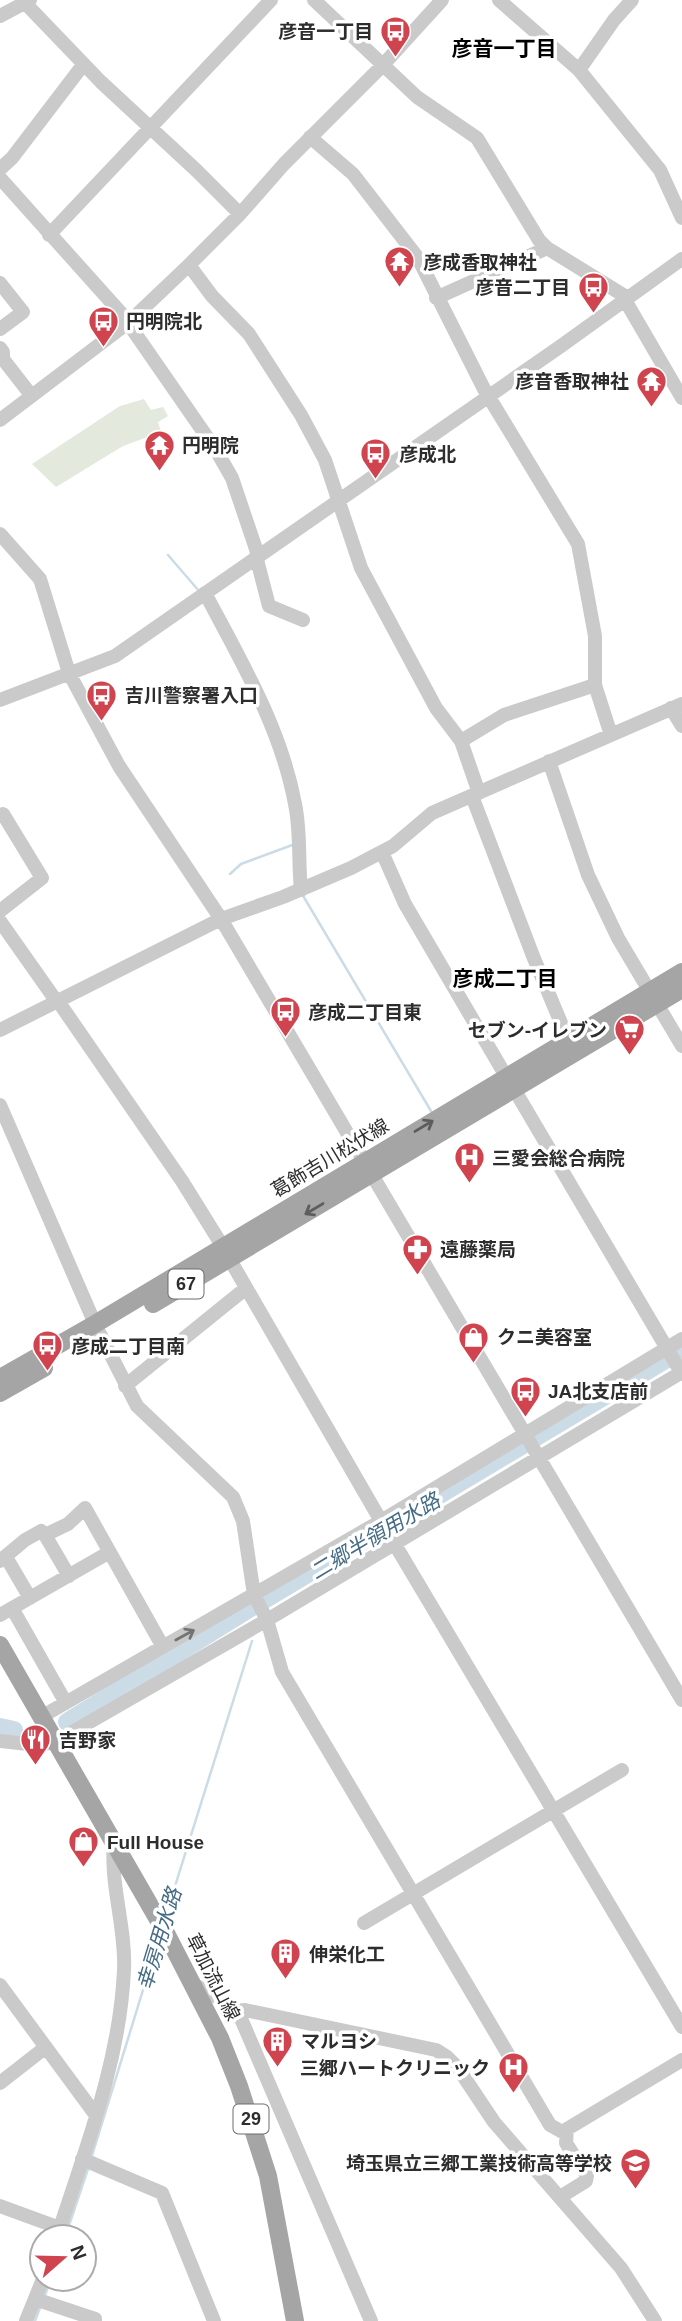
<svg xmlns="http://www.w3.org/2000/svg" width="682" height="2321" viewBox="0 0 682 2321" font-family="Helvetica,'Noto Sans JP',sans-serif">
	<rect width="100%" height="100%" fill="#fff"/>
	<path fill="#e3e9dd" d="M144 399 151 410 163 407 168 416 158 422 161 432 123 446 56 487 32 464 120 406Z"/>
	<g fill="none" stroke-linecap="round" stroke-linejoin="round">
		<path stroke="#cbdce7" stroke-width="2.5" d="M168 555 199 591
			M230 874 241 864 295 844
			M302 894 431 1111
			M165 1918 252 1641
			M91 2159 159 1938
			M65 2237 88 2169
			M45 2295 51 2279
			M35 2321 41 2305"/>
		<path stroke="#cbdce7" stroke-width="18" d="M67 1722 254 1606 682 1350
			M0 1727 14 1730"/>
		<path stroke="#cacaca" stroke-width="14" d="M314 0 417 97 477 138 539 240 547 248 628 298
			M499 0 579 70 660 170 682 218
			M25 3 101 82 196 170 240 214
			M0 16 30 0
			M579 70 614 20 632 0
			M310 137 353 174 418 258 484 389 578 544 595 636V685L611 735
			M0 169 12 158 83 65
			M0 178 129 322
			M49 235 271 0
			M189 265 212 296 249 334 301 415 325 460 361 568 436 708 461 741 479 793
			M0 283 23 312 0 329
			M436 298 547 248
			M625 300 682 398
			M128 323 216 450 232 478 258 555
			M0 348 3 352V359L31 395
			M0 420 129 322 189 265 240 214 284 164 382 66 442 0
			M0 534 40 579 69 673 119 766 221 919 682 1700
			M256 556 269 606 303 620
			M205 593C241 661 281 728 295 804 301 832 298 862 301 890
			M0 700 115 656 561 346 682 259
			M671 708 682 726
			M461 741 504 715 595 685
			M549 761 588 875 618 938 682 1046
			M472 796 533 956 569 1042
			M0 816 3 814 42 878 0 911
			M382 852 405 904 507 1078
			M0 921 57 1002
			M58 1001 182 1181 223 1247
			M0 1030 221 919 283 897 351 868 393 846 432 813 682 704
			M514 1089 682 1374
			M0 1105 95 1324
			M229 1258 381 1521 682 2027
			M100 1334 137 1406 233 1497 243 1521 254 1595 267 1620 282 1672 550 2125 566 2134
			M125 1386 245 1289
			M45 1535 69 1576
			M6 1557 30 1598
			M0 1561 25 1540 41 1531 45 1535 68 1524 85 1508 163 1647
			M12 1608 66 1703
			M0 1615 108 1553
			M41 1717 381 1521 682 1339
			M0 1741 37 1745 55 1742 267 1620 682 1372
			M364 1923 622 1770
			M0 1985 95 2114
			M195 1985 218 1998 239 2014 371 2321
			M236 2011 245 2010 436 2050 447 2057 458 2068 494 2122 621 2268 655 2321
			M0 2083 46 2047
			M82 2159 162 2193 214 2321
			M560 2197 586 2181 587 2176 566 2143 567 2129 682 2060
			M0 2206 60 2228
			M57 2237C85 2150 120 2062 124 1970 126 1927 110 1886 114 1843
			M35 2299 95 2319V2321
			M26 2321 43 2279"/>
		<path stroke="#a5a5a5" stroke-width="18" d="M153 1304 682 989
			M0 1378 95 1324 682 972
			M0 1393 44 1368
			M0 1645 167 1935 220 2038 239 2086 268 2176 295 2321"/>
	</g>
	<defs><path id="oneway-shaft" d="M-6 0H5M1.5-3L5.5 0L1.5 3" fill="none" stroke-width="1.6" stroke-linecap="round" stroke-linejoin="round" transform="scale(1.75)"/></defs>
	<g stroke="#5d5d5d">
		<use href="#oneway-shaft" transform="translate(424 1126) rotate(-31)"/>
		<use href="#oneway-shaft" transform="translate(314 1209) rotate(149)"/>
	</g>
	<use stroke="#747474" href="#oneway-shaft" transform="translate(185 1635) rotate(-29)"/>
	<defs>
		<symbol id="bus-pin" viewBox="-11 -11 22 30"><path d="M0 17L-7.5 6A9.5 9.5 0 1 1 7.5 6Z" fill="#cf444e" stroke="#fff"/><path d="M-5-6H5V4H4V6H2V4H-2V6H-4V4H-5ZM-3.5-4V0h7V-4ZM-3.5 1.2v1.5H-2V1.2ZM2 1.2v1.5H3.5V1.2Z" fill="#fff"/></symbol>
		<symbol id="temple-pin" viewBox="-11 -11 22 30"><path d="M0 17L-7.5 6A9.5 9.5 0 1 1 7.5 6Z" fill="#cf444e" stroke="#fff"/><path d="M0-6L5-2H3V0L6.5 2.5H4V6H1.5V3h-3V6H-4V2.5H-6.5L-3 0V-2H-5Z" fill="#fff"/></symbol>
		<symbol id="supermarket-pin" viewBox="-11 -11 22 30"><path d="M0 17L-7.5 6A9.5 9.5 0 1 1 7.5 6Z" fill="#cf444e" stroke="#fff"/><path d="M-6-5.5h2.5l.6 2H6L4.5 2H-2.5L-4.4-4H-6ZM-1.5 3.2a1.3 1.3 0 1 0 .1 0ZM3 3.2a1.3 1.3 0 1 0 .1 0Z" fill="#fff"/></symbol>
		<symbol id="hospital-pin" viewBox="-11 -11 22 30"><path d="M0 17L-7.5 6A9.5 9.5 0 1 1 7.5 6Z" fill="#cf444e" stroke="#fff"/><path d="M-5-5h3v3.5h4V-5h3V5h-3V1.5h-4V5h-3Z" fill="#fff"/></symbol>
		<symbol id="pharmacy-pin" viewBox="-11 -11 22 30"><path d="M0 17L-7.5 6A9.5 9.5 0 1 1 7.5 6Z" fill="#cf444e" stroke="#fff"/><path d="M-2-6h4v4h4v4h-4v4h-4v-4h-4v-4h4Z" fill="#fff"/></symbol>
		<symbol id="shop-pin" viewBox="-11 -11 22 30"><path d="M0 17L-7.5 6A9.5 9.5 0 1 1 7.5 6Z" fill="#cf444e" stroke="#fff"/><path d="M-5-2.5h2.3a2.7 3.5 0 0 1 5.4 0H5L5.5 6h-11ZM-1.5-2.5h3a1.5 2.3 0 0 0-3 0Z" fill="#fff"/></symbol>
		<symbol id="restaurant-pin" viewBox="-11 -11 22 30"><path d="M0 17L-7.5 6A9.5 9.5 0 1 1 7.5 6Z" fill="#cf444e" stroke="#fff"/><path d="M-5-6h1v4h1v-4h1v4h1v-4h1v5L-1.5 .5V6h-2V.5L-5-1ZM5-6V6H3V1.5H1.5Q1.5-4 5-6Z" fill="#fff"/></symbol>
		<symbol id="building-pin" viewBox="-11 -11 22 30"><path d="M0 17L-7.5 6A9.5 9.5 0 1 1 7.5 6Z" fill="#cf444e" stroke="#fff"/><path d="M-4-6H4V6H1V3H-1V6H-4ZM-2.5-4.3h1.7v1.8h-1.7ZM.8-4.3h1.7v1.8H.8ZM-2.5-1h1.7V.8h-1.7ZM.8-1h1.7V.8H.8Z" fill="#fff"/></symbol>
		<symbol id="school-pin" viewBox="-11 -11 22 30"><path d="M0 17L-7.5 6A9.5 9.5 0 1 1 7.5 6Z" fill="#cf444e" stroke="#fff"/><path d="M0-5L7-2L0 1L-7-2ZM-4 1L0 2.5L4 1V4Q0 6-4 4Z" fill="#fff"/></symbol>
	</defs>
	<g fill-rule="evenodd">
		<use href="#bus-pin" x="378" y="14" width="35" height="47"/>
		<use href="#temple-pin" x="382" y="244" width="35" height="47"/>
		<use href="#bus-pin" x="576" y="270" width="35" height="47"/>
		<use href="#bus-pin" x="86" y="304" width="35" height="47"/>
		<use href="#temple-pin" x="634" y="364" width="35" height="47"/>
		<use href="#temple-pin" x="142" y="428" width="35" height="47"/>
		<use href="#bus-pin" x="358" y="436" width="35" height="47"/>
		<use href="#bus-pin" x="84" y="678" width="35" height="47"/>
		<use href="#bus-pin" x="268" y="994" width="35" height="47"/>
		<use href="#supermarket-pin" x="612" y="1012" width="35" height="47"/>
		<use href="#hospital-pin" x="452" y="1140" width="35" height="47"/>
		<use href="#pharmacy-pin" x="400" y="1232" width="35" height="47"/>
		<use href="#shop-pin" x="456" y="1320" width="35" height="47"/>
		<use href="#bus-pin" x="30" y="1328" width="35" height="47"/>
		<use href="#bus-pin" x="508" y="1374" width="35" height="47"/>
		<use href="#restaurant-pin" x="18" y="1722" width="35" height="47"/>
		<use href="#shop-pin" x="66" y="1824" width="35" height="47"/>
		<use href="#building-pin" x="268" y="1936" width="35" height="47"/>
		<use href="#building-pin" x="260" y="2024" width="35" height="47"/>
		<use href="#hospital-pin" x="496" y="2050" width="35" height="47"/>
		<use href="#school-pin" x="618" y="2146" width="35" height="47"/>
	</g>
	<g text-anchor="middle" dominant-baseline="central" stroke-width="7" stroke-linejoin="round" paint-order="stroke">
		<g fill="#fff" stroke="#6c6c6c" stroke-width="2">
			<rect x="168.5" y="1269.5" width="35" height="29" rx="5"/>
			<rect x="233.5" y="2104.5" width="35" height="29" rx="5"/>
		</g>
		<g font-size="18" font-weight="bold" fill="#2d2d2d">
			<text x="186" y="1284">67</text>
			<text x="251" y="2119">29</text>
		</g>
		<g font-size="19" font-weight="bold" fill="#2d2d2d" stroke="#fff" text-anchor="start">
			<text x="373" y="31" text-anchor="end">彦音一丁目</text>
			<text x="423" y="262">彦成香取神社</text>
			<text x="570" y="287" text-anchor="end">彦音二丁目</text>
			<text x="126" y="321">円明院北</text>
			<text x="629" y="381" text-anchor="end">彦音香取神社</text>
			<text x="182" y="445">円明院</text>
			<text x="399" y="454">彦成北</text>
			<text x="125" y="695">吉川警察署入口</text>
			<text x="308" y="1012">彦成二丁目東</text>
			<text x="607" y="1030" text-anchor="end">セブン-イレブン</text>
			<text x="492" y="1158">三愛会総合病院</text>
			<text x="440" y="1249">遠藤薬局</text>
			<text x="497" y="1337">クニ美容室</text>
			<text x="71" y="1346">彦成二丁目南</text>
			<text x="548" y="1391">JA北支店前</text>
			<text x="59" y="1740">吉野家</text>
			<text x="107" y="1842">Full House</text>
			<text x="309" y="1954">伸栄化工</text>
			<text x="301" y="2041">マルヨシ</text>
			<text x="490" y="2068" text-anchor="end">三郷ハートクリニック</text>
			<text x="612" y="2163" text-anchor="end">埼玉県立三郷工業技術高等学校</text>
		</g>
		<g font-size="19" fill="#2d2d2d" stroke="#fff">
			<text transform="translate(330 1158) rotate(-31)">葛飾吉川松伏線</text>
			<text transform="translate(213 1977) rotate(63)">草加流山線</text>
		</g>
		<g font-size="21" font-weight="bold" fill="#000" stroke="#fff">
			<text x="504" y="48">彦音一丁目</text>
			<text x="505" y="978">彦成二丁目</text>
		</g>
		<g font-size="21" font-style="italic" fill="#456c85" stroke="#fff">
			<text transform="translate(375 1536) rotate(-31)">二郷半領用水路</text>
			<text transform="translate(159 1939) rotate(-73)">幸房用水路</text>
		</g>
	</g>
	<g transform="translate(63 2258) rotate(70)"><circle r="33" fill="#ffffff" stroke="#ababab" stroke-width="2"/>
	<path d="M0-5L12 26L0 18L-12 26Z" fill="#cf444e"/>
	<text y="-10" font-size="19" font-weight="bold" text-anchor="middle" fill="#2d2d2d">N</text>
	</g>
</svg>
